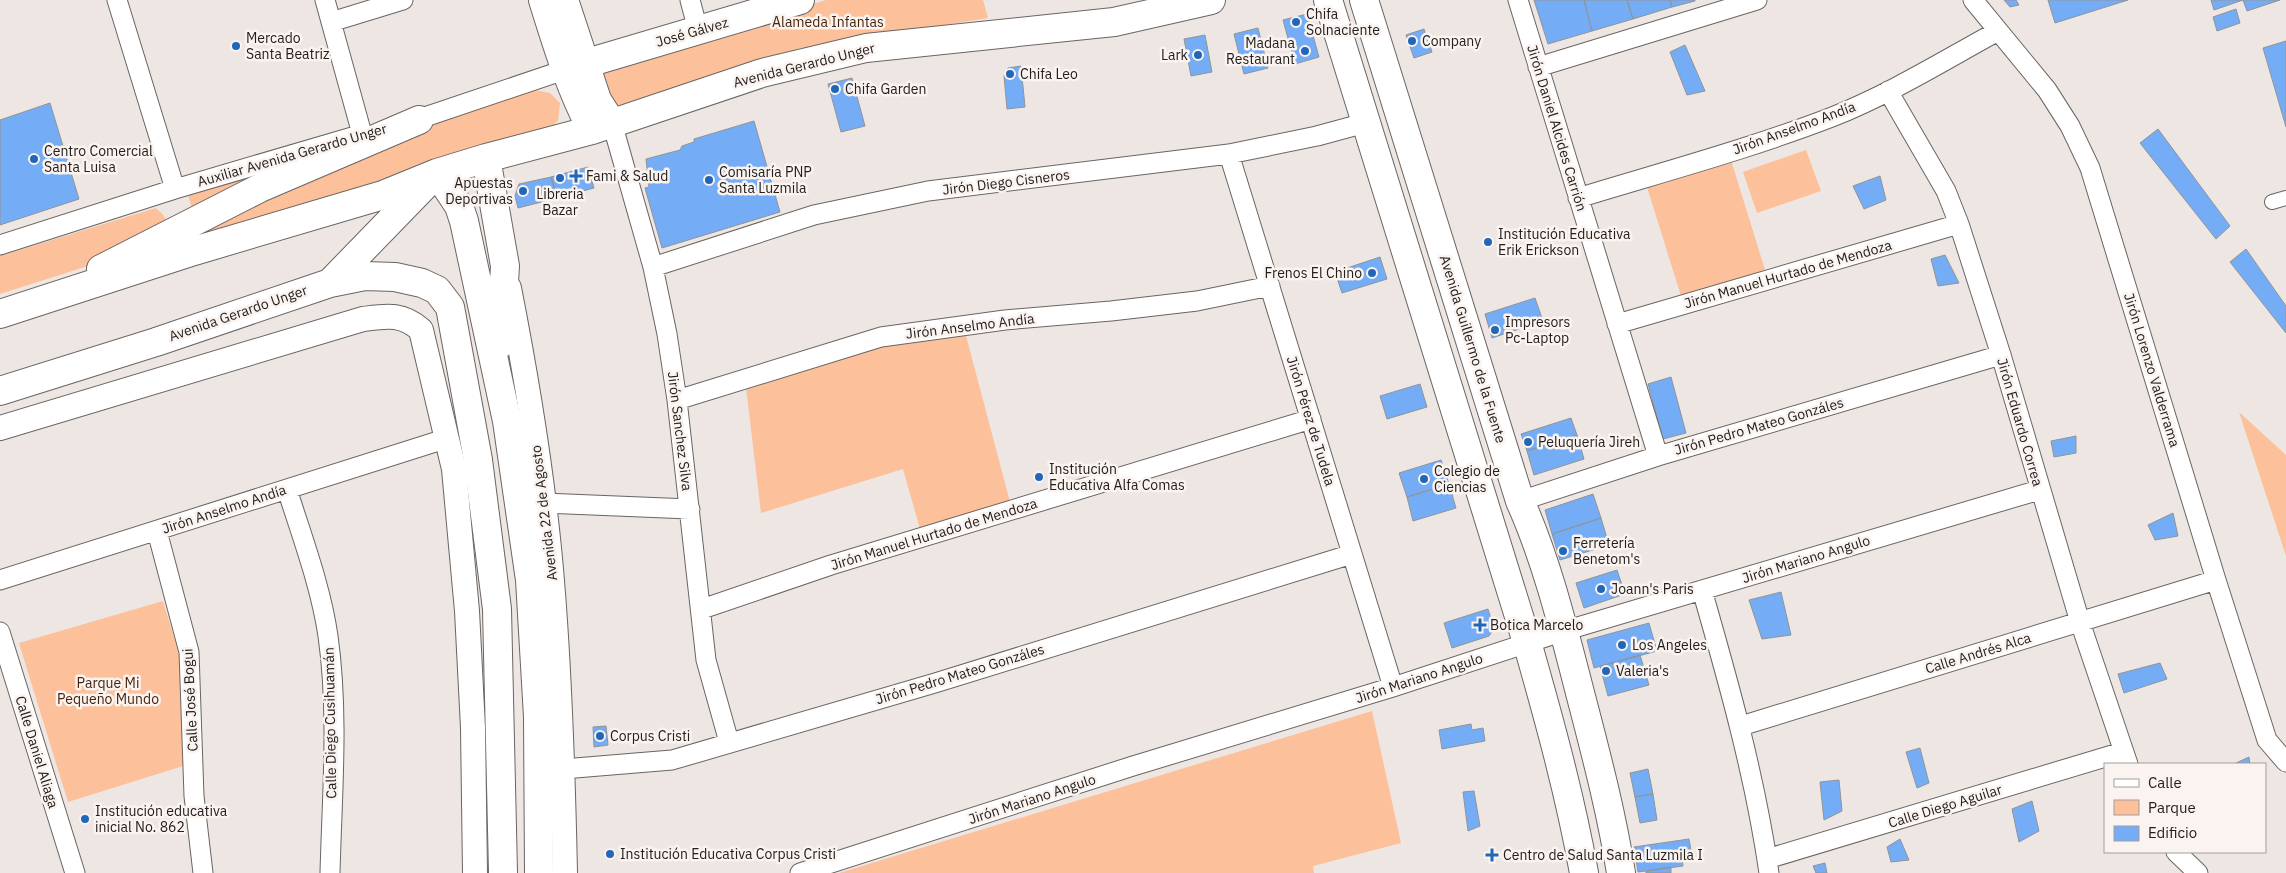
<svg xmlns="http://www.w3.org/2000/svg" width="2286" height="873" viewBox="0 0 2286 873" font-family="'IBM Plex Sans',sans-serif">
	<rect width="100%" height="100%" fill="#ede6e2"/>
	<path fill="#fcc09a" d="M826 0H983L988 18 801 48 613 107 594 93 602 70Z
		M535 90 550 93 560 103 558 121 546 131 200 234 188 195Z
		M1806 150 1821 191 1757 213 1743 172Z
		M1731 160 1765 270 1681 296 1647 187Z
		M156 208C169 219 170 226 166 241L0 294V256Z
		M965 332 1010 502 920 529 903 469 761 513 746 387 882 343Z
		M2239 412 2286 455V556Z
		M163 601 179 654 183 766 68 802 19 643Z
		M1372 711 1401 843 1313 866 1314 873H839Z"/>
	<path fill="#74adf6" stroke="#909499" d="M1534 0H1584L1592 31 1548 44Z
		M1584 0H1627L1633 19 1592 31Z
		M1627 0H1670L1672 7 1633 19Z
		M1670 0H1695V1L1672 7Z
		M2004 0H2016L2019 5 2010 7Z
		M2048 0H2128L2055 23Z
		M2211 0H2243L2214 10Z
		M2243 0H2280L2247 11Z
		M2236 9 2240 23 2217 31 2213 17Z
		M1307 14 1319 57 1295 64 1283 20Z
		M1258 28 1268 68 1244 74 1234 34Z
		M1424 29 1432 52 1414 58 1406 35Z
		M1205 35 1212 72 1191 76 1184 39Z
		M2286 41V127L2263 48Z
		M1685 45 1705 91 1687 95 1670 52Z
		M1021 66 1025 107 1007 109 1004 76 1008 68Z
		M852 78 865 126 841 132 828 84Z
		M50 103 79 199 0 225V120Z
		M754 121 780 212 662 248 645 188 649 187 646 159 680 150 682 146 694 142V139Z
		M2158 129 2230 226 2216 239 2140 143Z
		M588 167 594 188 557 198 551 177Z
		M1880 176 1886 200 1864 209 1853 186Z
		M551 177 557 198 518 208 515 196 519 184Z
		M2246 249 2286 306V333L2230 262Z
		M1945 255 1959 283 1938 286 1931 259Z
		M1380 257 1387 279 1342 293 1335 272Z
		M1535 298 1543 321 1492 338 1485 314Z
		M1671 377 1686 433 1663 439 1648 384Z
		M1420 384 1427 407 1387 419 1380 396Z
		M1571 418 1577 435 1527 451 1521 434Z
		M1577 435 1584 459 1534 475 1527 451Z
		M2076 436V453L2054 457 2051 441Z
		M1441 460 1449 484 1407 497 1399 473Z
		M1449 484 1456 508 1413 521 1407 497Z
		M1593 494 1601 518 1552 534 1545 510Z
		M2173 513 2178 536 2155 540 2148 525Z
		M1601 518 1609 545 1560 560 1552 534Z
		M1617 570 1625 594 1584 608 1576 583Z
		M1781 592 1791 635 1762 639 1749 600Z
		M1488 609 1494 629 1489 636 1452 648 1444 623Z
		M1649 623 1657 651 1594 668 1587 640Z
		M1640 655 1649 685 1608 696 1600 666Z
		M2160 663 2167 679 2124 693 2118 674Z
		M1471 724 1472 730 1483 728 1485 741 1442 749 1439 730Z
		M606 726 608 745 594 747 593 727Z
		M1920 748 1929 783 1917 788 1906 752Z
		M2249 757 2250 764H2234Z
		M1648 769 1653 794 1635 797 1630 773Z
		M1839 780 1842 811 1824 820 1820 782Z
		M1474 791 1480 826 1468 831 1463 792Z
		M1653 794 1657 820 1640 823 1635 797Z
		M2032 801 2039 831 2019 842 2012 809Z
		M1689 839 1692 856 1682 858 1683 866 1638 872 1634 847Z
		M1900 839 1909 860 1891 862 1887 847Z
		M1825 863 1827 873H1816L1813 866Z
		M1671 867V873H1646V871Z"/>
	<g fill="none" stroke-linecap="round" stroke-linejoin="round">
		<defs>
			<path id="pedestrian" d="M2272 202 2286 198"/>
			<path id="minor" d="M117 0 175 189
				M325 0 362 134
				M690 0 698 30
				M1518 0 1658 456
				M1973 0 2047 90 2070 126 2090 168 2216 580 2267 740 2286 762
				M331 22 403 0
				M1538 67 1757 0
				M1888 91 1946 191 1959 224 2001 355 2080 622 2128 764
				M407 123 576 66
				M612 123 653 267 667 334 677 400 706 660 729 742
				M1229 154 1393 687
				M1578 198C1663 172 1749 149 1832 117 1890 94 1943 61 1998 31
				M0 245 175 189 352 137
				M653 267 814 215 928 191 1229 154 1317 136 1365 123
				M1617 324 1959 224
				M677 400 881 337 1005 320 1111 311 1197 301 1270 286
				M287 489C302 537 321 587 328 636 339 714 332 795 330 873
				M1520 501 1658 456 2001 355
				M543 503 690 509
				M157 531 189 652 194 796 203 873
				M0 580 448 438
				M1702 590C1729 684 1755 776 1769 873
				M702 609 831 565 1311 419
				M0 632 75 873
				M1741 726 2216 580
				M563 769 672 760 935 683 1352 554
				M2176 852 2198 873
				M1767 859 2122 752
				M800 873 1133 766 1393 687 1564 631 2039 490"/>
			<path id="tertiary" d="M509 288C528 385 544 483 552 581 560 678 563 776 565 873
				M0 428 363 319C387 316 402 313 421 330L454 469 467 611 473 728 475 873"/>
			<path id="secondary" d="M543 0C557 45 570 88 592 130
				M564 0 597 100 611 122
				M1328 0 1527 642C1549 719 1570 795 1584 873
				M1364 0 1520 501C1546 559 1562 623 1578 685 1594 747 1611 809 1621 873
				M584 64 800 0
				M486 158 505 266 500 344
				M437 173 459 206 464 221 507 421 530 580 538 717 539 873
				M101 269 260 188 419 120
				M330 283 365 276 395 277 422 283 437 290 450 307 478 460 497 609 503 873
				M0 314 194 251 383 195 437 173 486 158 592 130 762 73 866 48 1114 22 1211 0
				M0 391 156 342 330 283 429 181"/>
		</defs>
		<use href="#pedestrian" stroke="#6b6562" stroke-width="16"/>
		<use href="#minor" stroke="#6b6562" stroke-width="21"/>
		<use href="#tertiary" stroke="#6b6562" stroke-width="26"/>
		<use href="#secondary" stroke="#6b6562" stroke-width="30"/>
		<use href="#pedestrian" stroke="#fff" stroke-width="14"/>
		<use href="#minor" stroke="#fff" stroke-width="19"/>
		<use href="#tertiary" stroke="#fff" stroke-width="24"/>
		<use href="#secondary" stroke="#fff" stroke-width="28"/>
	</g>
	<g fill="#2266b7" stroke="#faf3ef" stroke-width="2">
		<circle cx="1296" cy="22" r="5"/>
		<circle cx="1412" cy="41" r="5"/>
		<circle cx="236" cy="46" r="5"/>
		<circle cx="1305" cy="51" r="5"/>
		<circle cx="1198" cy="55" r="5"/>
		<circle cx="1010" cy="74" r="5"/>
		<circle cx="835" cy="89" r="5"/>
		<circle cx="34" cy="159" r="5"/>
		<path d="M573.5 168.5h5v5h5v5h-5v5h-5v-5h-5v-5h5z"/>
		<circle cx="560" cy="178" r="5"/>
		<circle cx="709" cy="180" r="5"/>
		<circle cx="523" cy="191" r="5"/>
		<circle cx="1488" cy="242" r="5"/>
		<circle cx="1372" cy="273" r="5"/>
		<circle cx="1495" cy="330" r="5"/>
		<circle cx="1528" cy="442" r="5"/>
		<circle cx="1039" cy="477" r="5"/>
		<circle cx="1424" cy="479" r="5"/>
		<circle cx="1563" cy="551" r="5"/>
		<circle cx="1601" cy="589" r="5"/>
		<path d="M1477.5 617.5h5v5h5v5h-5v5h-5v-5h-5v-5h5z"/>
		<circle cx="1622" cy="645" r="5"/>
		<circle cx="1606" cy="671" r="5"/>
		<circle cx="600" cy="736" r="5"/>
		<circle cx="85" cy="819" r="5"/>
		<circle cx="610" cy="854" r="5"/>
		<path d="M1489.5 847.5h5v5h5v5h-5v5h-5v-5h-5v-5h5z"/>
	</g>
	<g text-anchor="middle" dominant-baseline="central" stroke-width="5" stroke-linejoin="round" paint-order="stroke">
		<g font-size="14" fill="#22201e" stroke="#faf3ef" text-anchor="start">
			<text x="1306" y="14">Chifa<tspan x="1306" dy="16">Solnaciente</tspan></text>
			<text x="246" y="38">Mercado<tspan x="246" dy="16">Santa Beatriz</tspan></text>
			<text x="1422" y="41">Company</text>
			<text x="1295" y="43" text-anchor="end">Madana<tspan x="1295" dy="16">Restaurant</tspan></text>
			<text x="1188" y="55" text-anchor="end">Lark</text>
			<text x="1020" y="74">Chifa Leo</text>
			<text x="845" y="89">Chifa Garden</text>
			<text x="44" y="151">Centro Comercial<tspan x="44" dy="16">Santa Luisa</tspan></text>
			<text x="719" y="172">Comisaría PNP<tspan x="719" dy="16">Santa Luzmila</tspan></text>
			<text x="586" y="176">Fami &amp; Salud</text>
			<text x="513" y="183" text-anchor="end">Apuestas<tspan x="513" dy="16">Deportivas</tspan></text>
			<text x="560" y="194" text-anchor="middle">Libreria<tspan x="560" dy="16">Bazar</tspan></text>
			<text x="1498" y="234">Institución Educativa<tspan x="1498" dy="16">Erik Erickson</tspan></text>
			<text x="1362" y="273" text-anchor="end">Frenos El Chino</text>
			<text x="1505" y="322">Impresors<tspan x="1505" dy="16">Pc-Laptop</tspan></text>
			<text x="1538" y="442">Peluquería Jireh</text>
			<text x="1049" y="469">Institución<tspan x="1049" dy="16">Educativa Alfa Comas</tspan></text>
			<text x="1434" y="471">Colegio de<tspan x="1434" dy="16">Ciencias</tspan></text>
			<text x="1573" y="543">Ferretería<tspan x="1573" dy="16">Benetom's</tspan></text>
			<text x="1611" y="589">Joann's Paris</text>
			<text x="1490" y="625">Botica Marcelo</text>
			<text x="1632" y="645">Los Angeles</text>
			<text x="1616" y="671">Valeria's</text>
			<text x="610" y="736">Corpus Cristi</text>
			<text x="95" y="811">Institución educativa<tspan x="95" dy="16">inicial No. 862</tspan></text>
			<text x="620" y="854">Institución Educativa Corpus Cristi</text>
			<text x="1503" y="855">Centro de Salud Santa Luzmila I</text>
		</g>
		<g font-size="14" fill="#46250e" stroke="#faf3ef">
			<text x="828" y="22">Alameda Infantas</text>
			<text x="108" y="683">Parque Mi<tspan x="108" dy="16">Pequeño Mundo</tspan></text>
		</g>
		<g font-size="14" fill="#22201e" stroke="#faf3ef">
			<text transform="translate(692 32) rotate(-16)">José Gálvez</text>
			<text transform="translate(804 65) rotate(-14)">Avenida Gerardo Unger</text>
			<text transform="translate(1557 128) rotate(73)">Jirón Daniel Alcides Carrión</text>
			<text transform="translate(1794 128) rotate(-20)">Jirón Anselmo Andía</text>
			<text transform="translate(292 155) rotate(-16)">Auxiliar Avenida Gerardo Unger</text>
			<text transform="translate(1006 182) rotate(-7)">Jirón Diego Cisneros</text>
			<text transform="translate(1788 274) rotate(-16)">Jirón Manuel Hurtado de Mendoza</text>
			<text transform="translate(238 313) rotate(-19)">Avenida Gerardo Unger</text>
			<text transform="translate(970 326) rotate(-7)">Jirón Anselmo Andía</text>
			<text transform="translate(1473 349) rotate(73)">Avenida Guillermo de la Fuente</text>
			<text transform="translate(2152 370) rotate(73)">Jirón Lorenzo Valderrama</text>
			<text transform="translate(1311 421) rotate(73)">Jirón Pérez de Tudela</text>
			<text transform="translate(2020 422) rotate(74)">Jirón Eduardo Correa</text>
			<text transform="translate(1759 426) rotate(-16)">Jirón Pedro Mateo Gonzáles</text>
			<text transform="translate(680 431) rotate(83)">Jirón Sanchez Silva</text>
			<text transform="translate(224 509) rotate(-18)">Jirón Anselmo Andía</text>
			<text transform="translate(544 513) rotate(-97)">Avenida 22 de Agosto</text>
			<text transform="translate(934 534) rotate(-17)">Jirón Manuel Hurtado de Mendoza</text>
			<text transform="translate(1806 559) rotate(-17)">Jirón Mariano Angulo</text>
			<text transform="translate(1978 653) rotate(-17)">Calle Andrés Alca</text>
			<text transform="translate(960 674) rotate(-17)">Jirón Pedro Mateo Gonzáles</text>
			<text transform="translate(1419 678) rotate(-18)">Jirón Mariano Angulo</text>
			<text transform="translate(190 700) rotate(-93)">Calle José Bogui</text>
			<text transform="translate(330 723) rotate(-91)">Calle Diego Cusihuamán</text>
			<text transform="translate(37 752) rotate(73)">Calle Daniel Aliaga</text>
			<text transform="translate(1032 799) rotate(-18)">Jirón Mariano Angulo</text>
			<text transform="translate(1945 806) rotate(-17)">Calle Diego Aguilar</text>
		</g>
	</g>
	<rect x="2104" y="763" width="162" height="90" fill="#faf3ef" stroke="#a49f9b"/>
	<rect x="2114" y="779" width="25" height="8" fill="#ffffff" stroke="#a49f9b"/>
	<text x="2148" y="788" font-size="15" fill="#22201e">Calle</text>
	<rect x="2114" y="800" width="25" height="15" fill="#fcc09a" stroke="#a49f9b"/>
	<text x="2148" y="813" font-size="15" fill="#22201e">Parque</text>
	<rect x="2114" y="826" width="25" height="15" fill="#74adf6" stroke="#a49f9b"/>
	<text x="2148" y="838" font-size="15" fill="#22201e">Edificio</text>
</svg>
